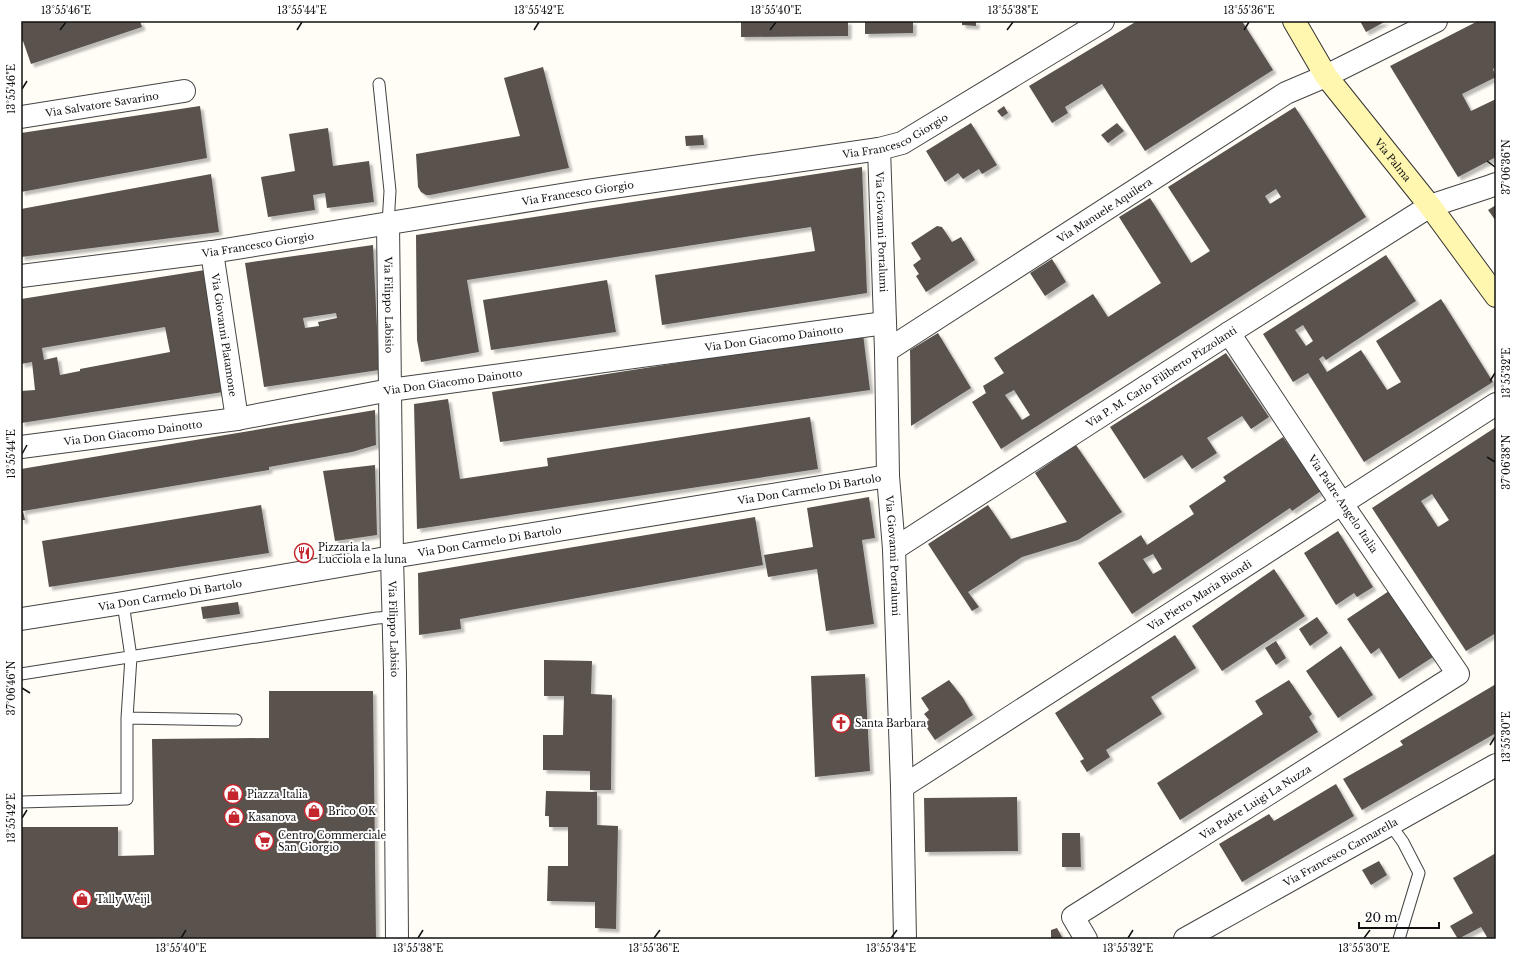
<svg xmlns="http://www.w3.org/2000/svg" width="1517" height="960" viewBox="0 0 1517 960" font-family="'Libre Baskerville',serif">
	<defs>
		<filter id="shadow"><feDropShadow dx="3.5" dy="3.5" stdDeviation="1" flood-color="#0004"/></filter>
	</defs>
	<rect width="100%" height="100%" fill="#fffdf5"/>
	<path fill="#5a524d" fill-rule="evenodd" filter="url(#shadow)" d="M21 21H140L142 27 31 64 23 41 21 42Z
		M741 21H848V36L741 37Z
		M865 21H913V33L865 34Z
		M962 21H976V26L962 25Z
		M1137 21H1242L1273 70 1145 151 1102 84 1065 107 1068 113 1052 123 1029 86Z
		M1360 21H1386L1366 32Z
		M1478 21H1496V67L1493 69 1496 77 1462 94 1471 111 1496 99V157L1458 177 1390 66Z
		M543 67 569 168 430 195H426L421 192 418 187 416 154 520 136 504 78Z
		M200 106 207 158 21 192V133Z
		M1004 106 1008 113 1002 117 997 111Z
		M1295 107 1366 217 1001 449 972 402 986 393 983 386 1004 373 994 358 1093 294 1108 317 1161 283 1119 217 1150 198 1191 263 1210 251 1168 187ZM1276 189 1281 197 1270 204 1265 196ZM1014 390 1030 415 1022 420 1005 395Z
		M971 123 997 165 982 174 979 169 963 179 958 173 945 182 926 151Z
		M1117 123 1124 131 1108 143 1101 135Z
		M328 128 333 166 369 161 374 202 327 208 325 193 313 195 315 210 268 217 261 177 295 171 289 134Z
		M703 135 704 145 686 146 685 136Z
		M862 167 867 293 662 325 655 275 815 251 811 227 648 252 467 280 479 352 421 362 417 340 416 235Z
		M211 174 219 232 21 257V209Z
		M1496 205V221L1488 210Z
		M937 226 942 227 952 242 961 237 975 260 926 292 916 276 919 274 913 265 921 259 911 243Z
		M373 245 379 370 264 387 245 263ZM336 313 337 318 318 322 319 326 305 328 303 318Z
		M1386 255 1416 301 1326 360 1323 356 1319 359 1327 372 1361 350 1387 390 1401 382 1376 341 1441 299 1493 382 1364 462 1308 373 1293 382 1263 334ZM1303 325 1313 341 1306 346 1295 330Z
		M1052 259 1066 282 1045 296 1030 273Z
		M205 270 223 392 21 423V391L35 390 32 362 21 364V299ZM165 327 170 352 80 369V371L60 375 57 357 44 360 42 348Z
		M607 280 616 332 491 350 483 300Z
		M938 333 971 388 911 426 910 350Z
		M863 334 870 390 500 442 492 392Z
		M1226 353 1269 417 1251 429 1242 416 1207 438 1217 453 1192 469 1182 455 1144 479 1110 427Z
		M448 399 460 479 548 466 547 458 810 417 818 469 417 529 414 404Z
		M375 410 376 445 352 452 269 467V470L23 511 25 520H21V469Z
		M1496 427V633L1466 651 1372 508ZM1432 494 1449 520 1438 527 1421 501Z
		M1283 437 1321 491 1292 511 1290 508 1132 614 1098 563 1141 535 1147 545 1194 514 1189 506 1226 481 1223 477ZM1153 554 1162 569 1153 574 1143 559Z
		M1076 445 1122 512 1078 540 1022 557 968 592 979 607 972 611 928 544 988 505 1011 539 1067 522 1035 473Z
		M375 465 377 535 335 541 323 471Z
		M869 497 875 538 862 540 874 624 826 631 817 569 768 577 764 555 813 547 807 508Z
		M261 505 269 553 49 587 42 541Z
		M755 517 763 565 460 619 461 629 419 635 418 573Z
		M1338 531 1373 587 1357 597 1354 593 1336 605 1304 553Z
		M1274 569 1305 616 1222 671 1192 626Z
		M1389 591 1433 657 1399 679 1379 648 1371 654 1347 619Z
		M238 602 240 614 203 619 201 607Z
		M1317 617 1328 633 1310 646 1299 629Z
		M1175 635 1196 668 1151 697 1162 714 1106 750 1110 757 1087 772 1080 761 1084 759 1055 713Z
		M1276 641 1286 658 1276 665 1265 648Z
		M1341 646 1373 695 1338 718 1306 671Z
		M544 660 592 661 591 694 612 695 611 790H590V771L543 770V735H563L564 696H544Z
		M865 674 870 771 815 777 811 676Z
		M949 680 963 698 973 715 935 740 924 724 929 720 924 714 929 710 921 698Z
		M1289 680 1312 714 1309 717 1318 732 1180 820 1157 783 1263 714 1255 701Z
		M1496 684V733L1362 810 1343 779 1403 745 1400 741Z
		M269 691H373L376 939H21V827H118V856L154 855 152 739 269 738Z
		M1336 784 1354 816 1242 882 1219 844 1269 814 1274 821Z
		M546 791 597 792V825L618 826 616 929 595 928V902L547 901 548 866H568V827H549V816H545Z
		M1017 797 1018 851 925 852 924 798Z
		M1062 833H1080L1081 867H1062Z
		M1496 853V939H1484L1487 937 1481 927 1458 939 1450 926 1473 913 1453 878Z
		M1379 861 1387 875 1371 885 1362 870Z
		M1057 928 1063 939H1051V930Z"/>
	<g fill="none" stroke-linecap="round" stroke-linejoin="round">
		<defs>
			<path id="lane" d="M379 84 390 191 388 224
				M123 603 131 657 127 718 236 720
				M21 674 377 618 393 617
				M21 802 127 799V718
				M1390 824 1403 842 1419 873 1399 939"/>
			<g id="street">
				<path id="s1" d="M21 117 184 91"/>
				<path id="s2" d="M879 149 886 351 888 476 894 549 902 787 905 939"/>
				<path id="s3" d="M388 224 392 557 395 673 397 939"/>
				<path id="s4" d="M212 252 237 419"/>
				<path id="s5" d="M21 276 212 252 586 191 879 149 902 143 1103 21"/>
				<path id="s6" d="M886 351 1286 93 1326 76 1436 21"/>
				<path id="s7" d="M21 447 237 419 390 390 885 323"/>
				<path id="s8" d="M894 549 1229 333 1430 206 1488 187 1496 184"/>
				<path id="s9" d="M21 619 123 603 392 557 888 476"/>
				<path id="s10" d="M902 787 1496 404"/>
				<path id="s11" d="M1086 939 1073 917 1458 674 1342 504 1229 333"/>
				<path id="s12" d="M1185 939 1496 765"/>
			</g>
			<g id="secondary">
				<path id="s13" d="M1294 21 1326 76 1430 206 1496 296"/>
			</g>
		</defs>
		<use href="#lane" stroke="#444" stroke-width="13"/>
		<use href="#street" stroke="#444" stroke-width="24"/>
		<use href="#secondary" stroke="#333" stroke-width="24"/>
		<use href="#lane" stroke="#fff" stroke-width="11"/>
		<use href="#street" stroke="#fff" stroke-width="22"/>
		<use href="#secondary" stroke="#fff6b0" stroke-width="22"/>
	</g>
	<path fill="none" stroke="#111" stroke-width="1.5" d="M60 30 66 22M297 30 302 22M534 30 539 22M770 30 776 22M1007 30 1013 22M1244 30 1249 22M22 89 27 81M1487 161 1495 167M1490 381 1495 373M22 454 27 445M1487 457 1495 462M22 688 30 693M1490 745 1495 737M22 818 27 810M181 938 186 930M418 938 423 930M654 938 660 930M891 938 897 930M1128 938 1133 930M1364 938 1370 930"/>
	<defs>
		<symbol id="restaurant-ring" viewBox="-11 -11 22 22"><circle r="9.5" fill="#fff" stroke="#c4262e" stroke-width="1.5"/><path d="M-5-6h1v4h1v-4h1v4h1v-4h1v5L-1.5 .5V6h-2V.5L-5-1ZM5-6V6H3V1.5H1.5Q1.5-4 5-6Z" fill="#c4262e"/></symbol>
		<symbol id="church-ring" viewBox="-11 -11 22 22"><circle r="9.5" fill="#fff" stroke="#c4262e" stroke-width="1.5"/><path d="M-1.2-6h2.4v3.5h3.3v2.4h-3.3V6h-2.4V-.1h-3.3v-2.4h3.3Z" fill="#c4262e"/></symbol>
		<symbol id="shop-ring" viewBox="-11 -11 22 22"><circle r="9.5" fill="#fff" stroke="#c4262e" stroke-width="1.5"/><path d="M-5-2.5h2.3a2.7 3.5 0 0 1 5.4 0H5L5.5 6h-11ZM-1.5-2.5h3a1.5 2.3 0 0 0-3 0Z" fill="#c4262e"/></symbol>
		<symbol id="supermarket-ring" viewBox="-11 -11 22 22"><circle r="9.5" fill="#fff" stroke="#c4262e" stroke-width="1.5"/><path d="M-6-5.5h2.5l.6 2H6L4.5 2H-2.5L-4.4-4H-6ZM-1.5 3.2a1.3 1.3 0 1 0 .1 0ZM3 3.2a1.3 1.3 0 1 0 .1 0Z" fill="#c4262e"/></symbol>
	</defs>
	<g fill-rule="evenodd">
		<use href="#restaurant-ring" x="293" y="542" width="22" height="22"/>
		<use href="#church-ring" x="830" y="712" width="22" height="22"/>
		<use href="#shop-ring" x="222" y="783" width="22" height="22"/>
		<use href="#shop-ring" x="303" y="800" width="22" height="22"/>
		<use href="#shop-ring" x="223" y="806" width="22" height="22"/>
		<use href="#supermarket-ring" x="253" y="830" width="22" height="22"/>
		<use href="#shop-ring" x="71" y="888" width="22" height="22"/>
	</g>
	<g text-anchor="middle" dominant-baseline="central" stroke-width="4" stroke-linejoin="round" paint-order="stroke">
		<g font-size="10" fill="#111" stroke="#fff">
			<text stroke="none"><textPath href="#s1" startOffset="82">Via Salvatore Savarino</textPath></text>
			<text stroke="none"><textPath href="#s5" startOffset="887">Via Francesco Giorgio</textPath></text>
			<text stroke="none"><textPath href="#s13" startOffset="171">Via Palma</textPath></text>
			<text stroke="none"><textPath href="#s5" startOffset="563">Via Francesco Giorgio</textPath></text>
			<text stroke="none"><textPath href="#s6" startOffset="260">Via Manuele Aquilera</textPath></text>
			<text stroke="none"><textPath href="#s2" startOffset="83">Via Giovanni Portalumi</textPath></text>
			<text stroke="none"><textPath href="#s5" startOffset="239">Via Francesco Giorgio</textPath></text>
			<text stroke="none"><textPath href="#s3" startOffset="81">Via Filippo Labisio</textPath></text>
			<text stroke="none"><textPath href="#s4" startOffset="84">Via Giovanni Platamone</textPath></text>
			<text stroke="none"><textPath href="#s7" startOffset="761">Via Don Giacomo Dainotto</textPath></text>
			<text stroke="none"><textPath href="#s8" startOffset="318">Via P. M. Carlo Filiberto Pizzolanti</textPath></text>
			<text stroke="none"><textPath href="#s7" startOffset="437">Via Don Giacomo Dainotto</textPath></text>
			<text stroke="none"><textPath href="#s7" startOffset="113">Via Don Giacomo Dainotto</textPath></text>
			<text stroke="none"><textPath href="#s9" startOffset="799">Via Don Carmelo Di Bartolo</textPath></text>
			<text transform="translate(1343 504) rotate(56)">Via Padre Angelo Italia</text>
			<text stroke="none"><textPath href="#s9" startOffset="475">Via Don Carmelo Di Bartolo</textPath></text>
			<text stroke="none"><textPath href="#s2" startOffset="407">Via Giovanni Portalumi</textPath></text>
			<text stroke="none"><textPath href="#s9" startOffset="151">Via Don Carmelo Di Bartolo</textPath></text>
			<text stroke="none"><textPath href="#s10" startOffset="354">Via Pietro Maria Biondi</textPath></text>
			<text stroke="none"><textPath href="#s3" startOffset="405">Via Filippo Labisio</textPath></text>
			<text stroke="none"><textPath href="#s11" startOffset="241">Via Padre Luigi La Nuzza</textPath></text>
			<text stroke="none"><textPath href="#s12" startOffset="178">Via Francesco Cannarella</textPath></text>
		</g>
		<g font-size="10" fill="#111" stroke="#fff" text-anchor="start">
			<text x="318" y="547">Pizzaria la<tspan x="318" dy="12">Lucciola e la luna</tspan></text>
			<text x="855" y="723">Santa Barbara</text>
			<text x="247" y="794">Piazza Italia</text>
			<text x="328" y="811">Brico OK</text>
			<text x="248" y="817">Kasanova</text>
			<text x="278" y="835">Centro Commerciale<tspan x="278" dy="12">San Giorgio</tspan></text>
			<text x="96" y="899">Tally Weijl</text>
		</g>
	</g>
	<rect width="1517" height="960" fill="none" stroke="#ffffff" stroke-width="44"/>
	<path d="M1359 922v6h80v-6" fill="none" stroke="#111111" stroke-width="2"/>
	<text x="1365" y="922" font-size="12" fill="#111111" stroke="#ffffff" stroke-width="3" paint-order="stroke">20 m</text>
	<rect x="22" y="22" width="1473" height="916" fill="none" stroke="#111" stroke-width="1.5"/>
	<g font-size="10" text-anchor="middle" fill="#111">
		<text x="66" y="14">13°55'46"E</text>
		<text x="302" y="14">13°55'44"E</text>
		<text x="539" y="14">13°55'42"E</text>
		<text x="776" y="14">13°55'40"E</text>
		<text x="1013" y="14">13°55'38"E</text>
		<text x="1249" y="14">13°55'36"E</text>
		<text transform="translate(11 89) rotate(-90)" y="4">13°55'46"E</text>
		<text transform="translate(1506 167) rotate(-90)" y="4">37°06'36"N</text>
		<text transform="translate(1506 373) rotate(-90)" y="4">13°55'32"E</text>
		<text transform="translate(11 454) rotate(-90)" y="4">13°55'44"E</text>
		<text transform="translate(1506 462) rotate(-90)" y="4">37°06'38"N</text>
		<text transform="translate(11 688) rotate(-90)" y="4">37°06'46"N</text>
		<text transform="translate(1506 737) rotate(-90)" y="4">13°55'30"E</text>
		<text transform="translate(11 818) rotate(-90)" y="4">13°55'42"E</text>
		<text x="181" y="952">13°55'40"E</text>
		<text x="418" y="952">13°55'38"E</text>
		<text x="654" y="952">13°55'36"E</text>
		<text x="891" y="952">13°55'34"E</text>
		<text x="1128" y="952">13°55'32"E</text>
		<text x="1364" y="952">13°55'30"E</text>
	</g>
</svg>
